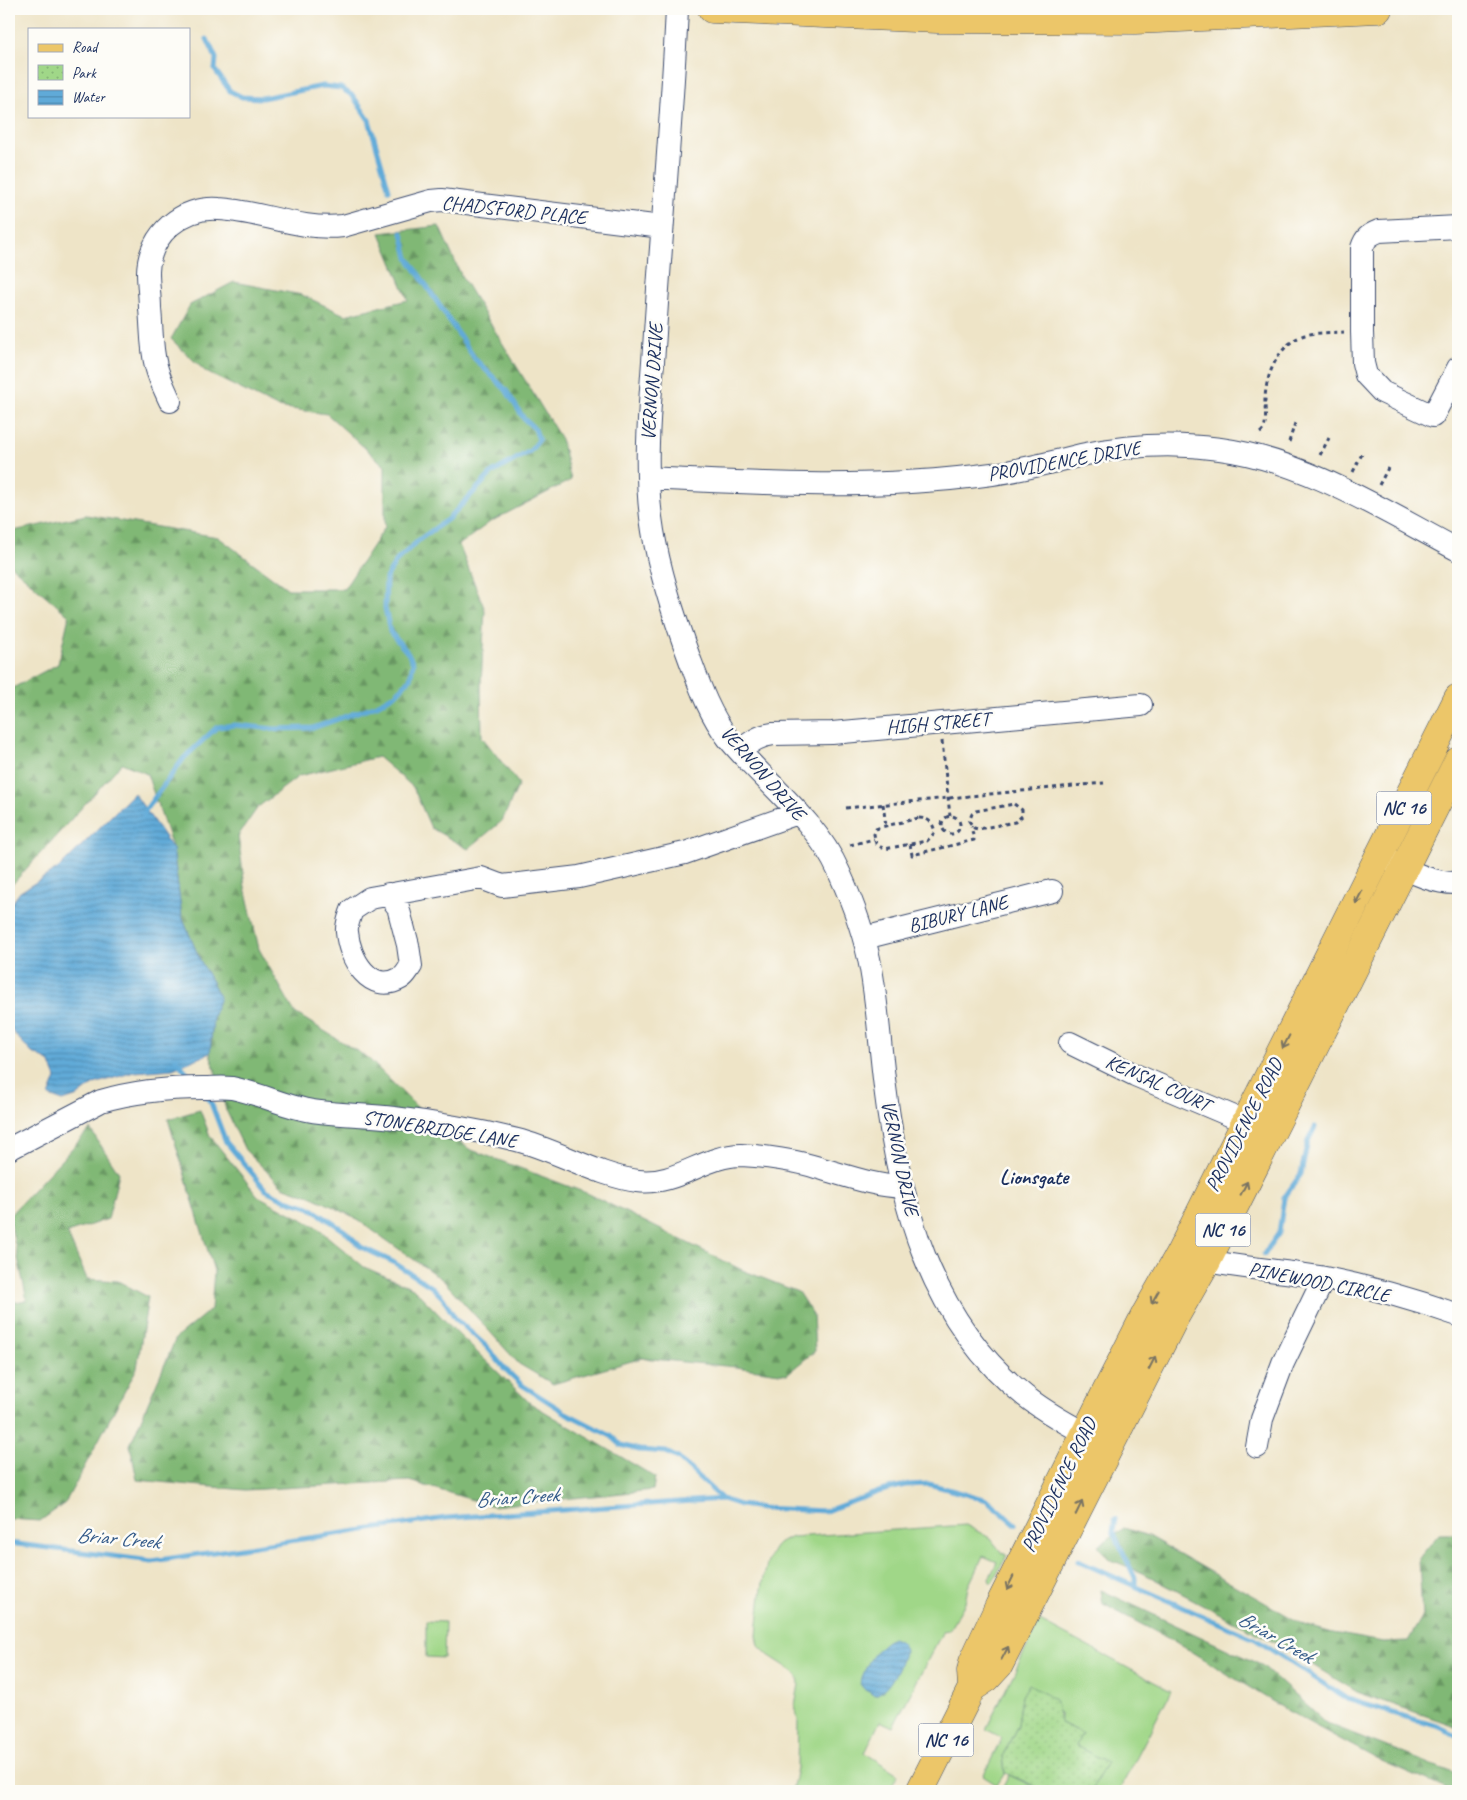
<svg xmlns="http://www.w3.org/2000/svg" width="1467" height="1800" viewBox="0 0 1467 1800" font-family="Caveat,sans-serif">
	<defs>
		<pattern id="forest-firs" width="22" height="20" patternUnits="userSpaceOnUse" patternTransform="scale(1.25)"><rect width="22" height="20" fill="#80b874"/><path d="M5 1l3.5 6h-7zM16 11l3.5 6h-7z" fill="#689662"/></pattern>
		<pattern id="park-dots" width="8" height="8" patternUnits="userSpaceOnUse" patternTransform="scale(1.25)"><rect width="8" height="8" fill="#a0d788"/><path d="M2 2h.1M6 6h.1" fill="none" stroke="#89b978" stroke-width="1.8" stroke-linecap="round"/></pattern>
		<pattern id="water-rules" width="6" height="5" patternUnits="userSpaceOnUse" patternTransform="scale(1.25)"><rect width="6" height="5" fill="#60aad8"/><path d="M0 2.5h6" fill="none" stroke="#4e8bb2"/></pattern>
	</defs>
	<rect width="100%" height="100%" fill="#fdfcf7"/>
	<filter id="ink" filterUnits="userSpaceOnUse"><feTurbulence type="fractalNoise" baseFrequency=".02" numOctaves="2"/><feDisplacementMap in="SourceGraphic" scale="10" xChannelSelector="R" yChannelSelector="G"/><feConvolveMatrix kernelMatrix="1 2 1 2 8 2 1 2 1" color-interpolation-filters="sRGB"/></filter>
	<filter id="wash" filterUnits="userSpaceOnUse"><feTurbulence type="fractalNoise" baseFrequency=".0096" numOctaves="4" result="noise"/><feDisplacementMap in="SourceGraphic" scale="20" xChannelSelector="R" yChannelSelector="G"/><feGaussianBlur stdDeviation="1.12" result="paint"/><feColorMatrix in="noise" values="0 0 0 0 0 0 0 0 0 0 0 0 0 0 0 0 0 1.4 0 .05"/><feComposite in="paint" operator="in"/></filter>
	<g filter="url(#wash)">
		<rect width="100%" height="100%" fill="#eee4c7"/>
		<path fill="#a0d788" stroke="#5e8373" d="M966 1525 990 1538 1002 1553 1007 1555 992 1583 990 1582 989 1579 997 1562 983 1556 968 1587 965 1603 949 1630 943 1631 893 1727 880 1721 865 1753 898 1774 889 1791H792L797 1768 798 1720 795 1706 799 1684 798 1677 793 1671 768 1655 759 1646 757 1636C759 1615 762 1557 778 1544 782 1541 788 1539 792 1537Z
			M426 1621 445 1622 444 1658 426 1657Z
			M1040 1621 1171 1691 1119 1791H1091L1106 1762 1075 1746 1082 1733 1061 1723 1060 1713 1022 1696 1018 1725 1003 1755 1005 1773 997 1785 983 1776 1002 1738 986 1729Z
			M1009 1775 1043 1791H1007L1002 1789Z"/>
		<path fill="url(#forest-firs)" stroke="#4e7469" d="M439 226 462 277 561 439 571 480 490 522 459 545 485 610 481 684 482 737 519 784 502 821 468 849 431 828 413 787 378 757 299 776 258 807 238 836 245 887 259 949 295 1013 368 1058 416 1106 469 1149 589 1194 742 1270 798 1292 813 1315 815 1351 787 1374 736 1367 642 1358 553 1384 519 1364 443 1280 352 1216 313 1197 282 1186 245 1150 226 1110 210 1053 213 1017 220 997 200 960 182 917 173 849 147 774 122 763 9 888V690L58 664 69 616 9 564V532L86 515 218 537 288 589H344L385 527V466L327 414 277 407 206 372 171 339 190 305 234 282 302 295 345 315 408 300 380 233Z
			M200 1110 210 1136 258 1196 315 1226 364 1267 413 1288 460 1336 530 1403 655 1477 653 1490 493 1506 409 1481 245 1490 137 1480 130 1445 176 1338 211 1309 214 1271 168 1119Z
			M90 1129 119 1173 108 1219 67 1233 87 1279 118 1281 148 1297 137 1368 65 1503 40 1521 9 1519V1303L27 1300 9 1216Z
			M1124 1528 1148 1536 1304 1625 1333 1633 1383 1642 1408 1641 1422 1617 1419 1558 1439 1534H1458V1727L1357 1692 1283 1647 1143 1573 1109 1559 1098 1546Z
			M1101 1590 1263 1666 1326 1723 1458 1775V1791H1451L1377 1759 1288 1711 1177 1643 1103 1604Z"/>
		<path fill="url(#park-dots)" stroke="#5e8373" d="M1029 1684 1055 1700 1061 1723 1082 1733 1076 1746 1107 1762 1091 1791H1043L1026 1782 1005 1773 1003 1755 1018 1725 1022 1696Z"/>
		<path fill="url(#water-rules)" stroke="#3e6c9b" d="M134 793 173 849 182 917 200 960 220 997 213 1017 210 1053 173 1069 134 1072 94 1084 78 1096 63 1101 49 1096 56 1078 49 1061 32 1053 12 1031 9 1018V907L20 892 59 868Z
			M892 1638C899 1640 903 1643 905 1651 899 1666 891 1690 875 1695L865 1690 860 1684C866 1665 874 1648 892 1638Z"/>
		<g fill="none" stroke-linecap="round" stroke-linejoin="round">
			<path stroke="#60aad8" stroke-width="5" d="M207 39 216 58 215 70 230 91 242 97 262 98 323 86 341 88 353 96 369 120 389 190
				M144 815 146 809 184 758 217 727 235 725 274 729 313 728 377 705 396 694 410 679 413 663 408 653 390 632 385 608 386 578 397 560 420 539 448 519 492 473 530 451 539 440 535 429 524 419 506 390 475 359 408 258 402 233
				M176 1060 195 1082
				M205 1095 211 1103 226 1142 266 1190 286 1200 309 1207 345 1231 361 1247 393 1262 432 1287 443 1298 455 1318 487 1347 504 1368 522 1385 566 1413 611 1436 621 1445 639 1450 666 1452 678 1458 722 1499
				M1264 1254 1279 1233 1284 1198 1301 1174 1308 1141 1315 1127
				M1115 1519 1113 1531 1135 1578V1585
				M9 1543 152 1561 446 1518 722 1499 740 1505 762 1508 826 1511 881 1491 905 1485 929 1484 987 1500 1015 1524
				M1078 1561 1255 1639 1347 1699 1436 1726 1458 1736"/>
		</g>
	</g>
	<g filter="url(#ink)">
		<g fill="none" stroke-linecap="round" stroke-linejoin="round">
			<defs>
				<path id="minor" d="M677 9C672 117 662 225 655 333 651 398 642 465 653 531 660 575 674 617 690 660 700 687 710 715 728 738 764 782 815 818 839 872 853 903 865 935 871 969 878 1008 880 1048 885 1087 899 1203 930 1320 1025 1396 1048 1414 1074 1428 1100 1441
					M1458 227 1379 231C1369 235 1365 238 1362 248V332L1363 363 1366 375 1382 392 1433 416 1458 368
					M170 401C165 390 159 378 156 366 151 348 152 328 150 309 150 297 148 284 148 272 149 234 183 206 219 209 261 211 300 231 343 226L431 201 442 200 662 227
					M648 478C763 484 877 490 992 474 1024 470 1055 461 1086 454 1129 445 1177 443 1220 449 1304 460 1384 511 1458 550
					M740 751C751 742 758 736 773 734L832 733 1141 705
					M1390 860C1411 873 1434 884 1458 883
					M388 894 398 907 408 945 411 966C408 970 405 976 401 978 370 996 349 958 347 932 346 925 350 916 352 910L370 898 481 878 502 886 579 877 685 853 798 813
					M864 938 1052 891
					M1070 1043 1135 1075 1246 1122
					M9 1149 101 1101C135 1091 168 1088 203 1088 213 1088 223 1087 232 1088 263 1094 289 1109 320 1112 345 1115 370 1115 394 1118 435 1123 477 1130 517 1140 557 1150 598 1176 638 1181 676 1186 705 1155 741 1155 764 1156 798 1161 819 1168 847 1176 874 1186 903 1187
					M1192 1258C1236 1268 1281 1270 1325 1278 1370 1287 1415 1300 1458 1315
					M1257 1447 1262 1419 1283 1363 1324 1278"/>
				<path id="major" d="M712 9 937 19 1135 20 1378 9
					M972 1688 987 1678 999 1665 1175 1317 1207 1261 1458 761
					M920 1791 972 1688 971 1671 973 1662 999 1606 1110 1384 1145 1315 1179 1255 1458 698"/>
			</defs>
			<use href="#minor" stroke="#3b4a6e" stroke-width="24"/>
			<use href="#major" stroke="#3b4a6e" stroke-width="29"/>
			<path stroke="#3b4a6e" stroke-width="3" stroke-dasharray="4 4" stroke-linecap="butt" d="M1260 433C1268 427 1265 413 1265 404 1264 378 1278 343 1305 335 1318 332 1331 333 1344 332
				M1289 442 1296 420
				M1320 455 1329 438
				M1353 472 1362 454
				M1379 485 1388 468
				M942 741 950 816
				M883 804 886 826
				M1014 804 1022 810V816L1015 822 978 829 974 828 969 821 972 814 976 811Z
				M846 808 1104 783
				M942 825a9 9 0 1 1 18 0a9 9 0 1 1-18 0Z
				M919 818C929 818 933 823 935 832L927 841 884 849 876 844 874 834 876 829 881 827Z
				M910 844 912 855 974 840 971 826
				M850 845 874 839"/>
			<use href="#minor" stroke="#fff" stroke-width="22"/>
			<use href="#major" stroke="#ecc669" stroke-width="28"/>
		</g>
		<defs><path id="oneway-shaft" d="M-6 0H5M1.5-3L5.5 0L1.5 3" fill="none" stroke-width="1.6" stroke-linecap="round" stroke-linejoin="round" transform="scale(1.25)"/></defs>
		<g stroke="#797363">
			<use href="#oneway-shaft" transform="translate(1359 897) rotate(117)"/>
			<use href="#oneway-shaft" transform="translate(1286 1042) rotate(117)"/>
			<use href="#oneway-shaft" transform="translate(1244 1188) rotate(-63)"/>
			<use href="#oneway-shaft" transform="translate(1155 1297) rotate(120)"/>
			<use href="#oneway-shaft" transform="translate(1152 1363) rotate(-63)"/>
			<use href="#oneway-shaft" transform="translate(1079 1508) rotate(-64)"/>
			<use href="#oneway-shaft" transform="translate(1010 1583) rotate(116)"/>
			<use href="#oneway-shaft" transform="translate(1005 1653) rotate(-62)"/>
		</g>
	</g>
	<g text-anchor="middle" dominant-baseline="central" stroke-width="5" stroke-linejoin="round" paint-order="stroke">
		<g fill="#fdfcf7" stroke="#5f6c8c" stroke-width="1">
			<rect x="1376.5" y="791.5" width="55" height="33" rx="4"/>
			<rect x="1195.5" y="1213.5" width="55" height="33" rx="4"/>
			<rect x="918.5" y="1723.5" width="55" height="33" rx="4"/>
		</g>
		<g font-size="19" font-weight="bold" fill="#1b2f5e">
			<text x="1404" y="808">NC 16</text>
			<text x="1223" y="1230">NC 16</text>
			<text x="946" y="1740">NC 16</text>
		</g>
		<g font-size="20" fill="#1b2f5e" stroke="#fdfcf7">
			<text transform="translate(514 210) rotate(6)">CHADSFORD PLACE</text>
			<text transform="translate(652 382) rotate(-86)">VERNON DRIVE</text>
			<text transform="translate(1064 461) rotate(-10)">PROVIDENCE DRIVE</text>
			<text transform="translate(938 723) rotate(-5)">HIGH STREET</text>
			<text transform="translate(763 773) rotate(49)">VERNON DRIVE</text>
			<text transform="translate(958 914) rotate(-14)">BIBURY LANE</text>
			<text transform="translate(1158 1083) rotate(24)">KENSAL COURT</text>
			<text transform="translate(1244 1125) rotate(-63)">PROVIDENCE ROAD</text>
			<text transform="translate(440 1129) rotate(9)">STONEBRIDGE LANE</text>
			<text transform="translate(900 1158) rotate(78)">VERNON DRIVE</text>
			<text transform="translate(1319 1282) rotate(11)">PINEWOOD CIRCLE</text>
			<text transform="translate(1059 1485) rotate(-64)">PROVIDENCE ROAD</text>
		</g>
		<g font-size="21" font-weight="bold" fill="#1b2f5e" stroke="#fdfcf7">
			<text x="1034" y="1177">Lionsgate</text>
		</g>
		<g font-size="21" font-style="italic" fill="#335a89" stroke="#fdfcf7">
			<text transform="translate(517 1497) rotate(-4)">Briar Creek</text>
			<text transform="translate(118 1538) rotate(5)">Briar Creek</text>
			<text transform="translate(1276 1637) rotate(30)">Briar Creek</text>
		</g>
	</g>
	<rect width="1467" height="1800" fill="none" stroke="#fdfcf7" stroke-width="30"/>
	<rect x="28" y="28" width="162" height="90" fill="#fdfcf7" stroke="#a3aaba"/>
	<rect x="38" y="44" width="25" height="8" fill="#ecc669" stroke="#a3aaba"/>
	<text x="72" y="52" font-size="15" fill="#1b2f5e">Road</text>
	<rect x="38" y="65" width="25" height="15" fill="url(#park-dots)" stroke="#a3aaba"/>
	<text x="72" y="78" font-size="15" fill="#1b2f5e">Park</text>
	<rect x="38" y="90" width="25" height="15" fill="url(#water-rules)" stroke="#a3aaba"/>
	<text x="72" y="102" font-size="15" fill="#1b2f5e">Water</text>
</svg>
